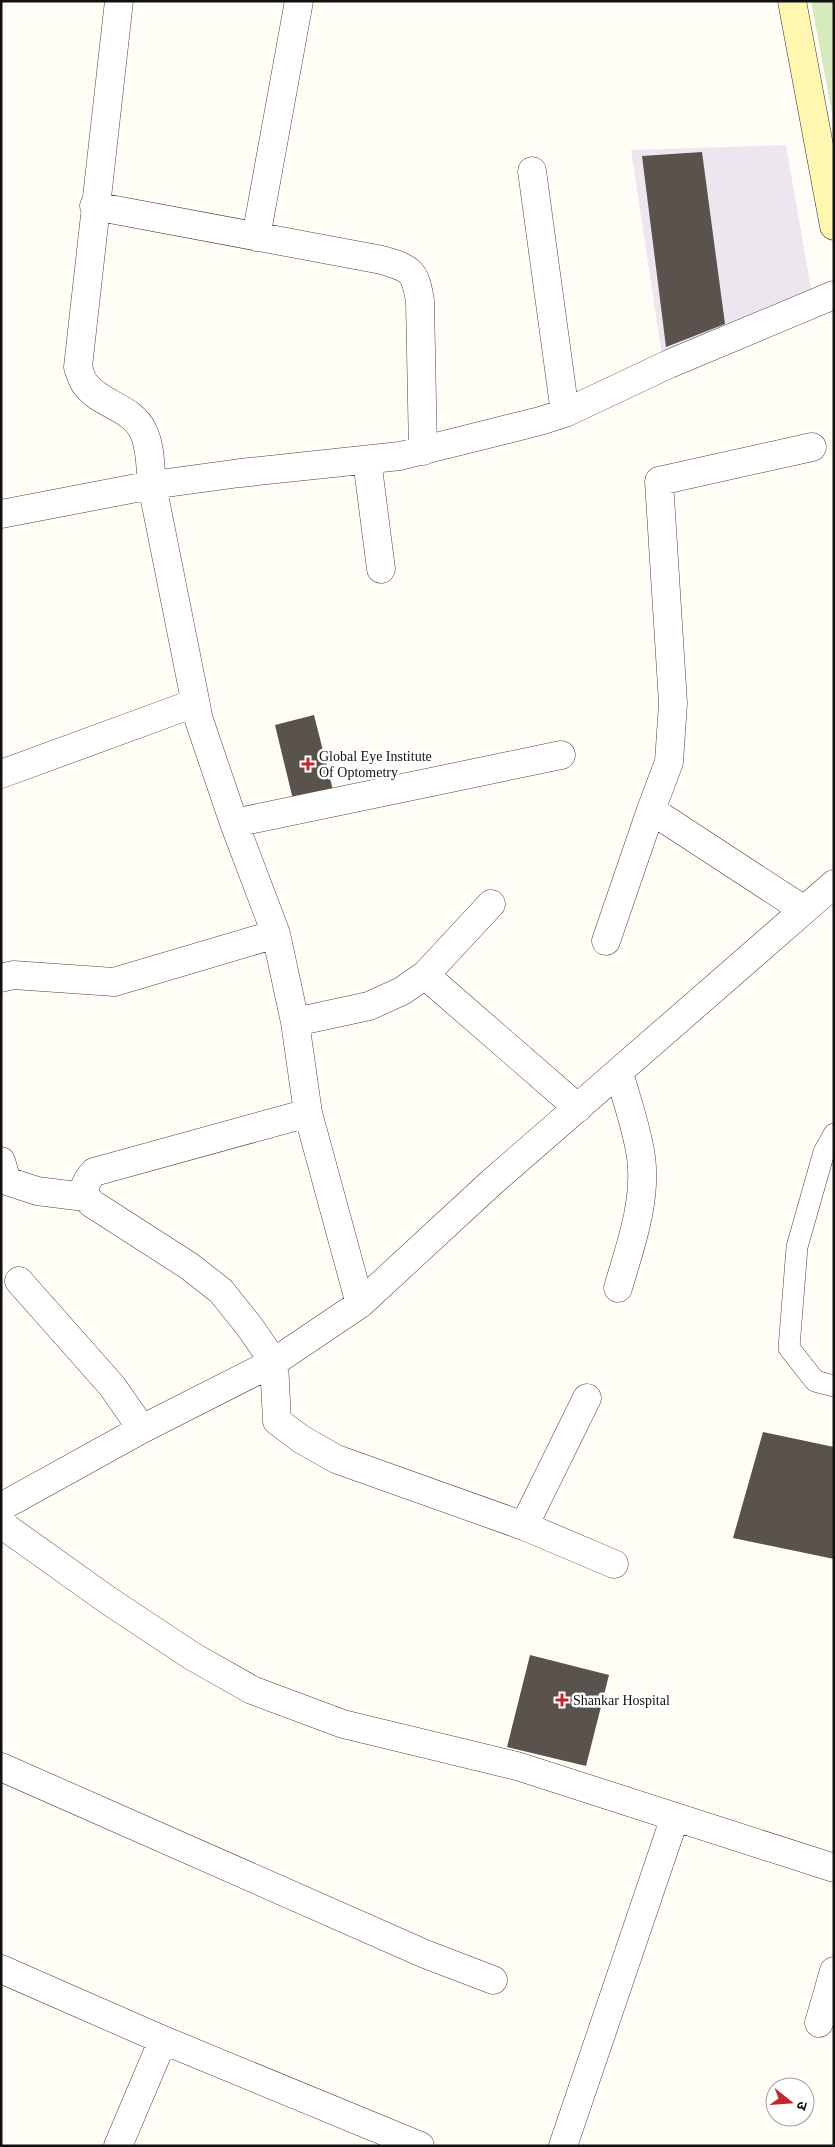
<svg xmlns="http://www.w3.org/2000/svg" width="835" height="2147" viewBox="0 0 835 2147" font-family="'Times New Roman','Noto Sans Devanagari',serif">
	<rect width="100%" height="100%" fill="#fffdf5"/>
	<path fill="#eee6ef" d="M786 145 812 294 662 356 631 150Z"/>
	<path fill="#d5ebbd" d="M811 1H834V124Z"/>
	<path fill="#5a524d" d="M702 152 725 324 666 347 642 156Z
		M314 715 335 798 295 808 275 725Z
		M763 1432 834 1447V1559L733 1538Z
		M530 1655 609 1675 586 1766 507 1747Z"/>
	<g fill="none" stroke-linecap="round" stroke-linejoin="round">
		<defs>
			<path id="lane" d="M834 1134 824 1152 797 1247 789 1348 815 1381 834 1386"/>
			<path id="street" d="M119 1 78 367C80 373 82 381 86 385 101 405 132 407 143 431 151 446 150 468 152 485L199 720 234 823 276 934 295 1022 308 1113 360 1304
				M532 171 565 413
				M94 206 382 260C411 269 415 270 420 301L423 451
				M256 237 299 1
				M367 460 381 569
				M1 514 152 485 240 473 400 456 540 421 565 413 669 364 834 295
				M1 774 195 703
				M234 823 561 755
				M804 910 651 810 669 762 673 703 659 481 812 447
				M606 941 651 810
				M425 975 578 1108
				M1 978 13 975 114 982 276 934
				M295 1022 369 1006 402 991 425 975 491 904
				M308 1113 94 1172C84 1183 81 1191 91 1203L189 1266 221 1291 249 1326 274 1362 277 1421 301 1439 336 1459 524 1526 587 1398
				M1 1161 7 1181 37 1191 85 1197
				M19 1281 112 1386 142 1429
				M618 1288C630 1247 647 1201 641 1157 637 1128 626 1099 619 1072
				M1 1507 142 1429 274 1362 360 1304 491 1183 834 884
				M1 1524 109 1601 192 1656 252 1690 343 1724 517 1766 834 1868
				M524 1526 614 1564
				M1 1767 425 1954 493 1980
				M1 1969 163 2040 420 2146
				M819 2023 834 1971
				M118 2146 163 2040
				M563 2146 675 1817"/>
			<path id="secondary" d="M792 1 834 226"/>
		</defs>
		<use href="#lane" stroke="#444" stroke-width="22"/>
		<use href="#street" stroke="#444" stroke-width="29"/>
		<use href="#secondary" stroke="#333" stroke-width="29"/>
		<use href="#lane" stroke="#fff" stroke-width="21"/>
		<use href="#street" stroke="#fff" stroke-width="28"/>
		<use href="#secondary" stroke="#fff6b0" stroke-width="28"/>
	</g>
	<g fill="#c4262e" stroke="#fff" stroke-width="2">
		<path d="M305.5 756.5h5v5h5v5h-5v5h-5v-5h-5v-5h5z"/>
		<path d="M559.5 1692.5h5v5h5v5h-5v5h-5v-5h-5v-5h5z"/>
	</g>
	<g text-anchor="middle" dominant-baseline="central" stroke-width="5" stroke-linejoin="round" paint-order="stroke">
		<g font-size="14" fill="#111" stroke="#fff" text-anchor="start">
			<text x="319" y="756">Global Eye Institute<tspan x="319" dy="16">Of Optometry</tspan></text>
			<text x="573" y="1700">Shankar Hospital</text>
		</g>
	</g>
	<rect width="835" height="2147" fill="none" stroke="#111111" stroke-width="5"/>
	<g transform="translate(790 2102) rotate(107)"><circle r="24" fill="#ffffff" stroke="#a0a0a0"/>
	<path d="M0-4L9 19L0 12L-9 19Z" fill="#c4262e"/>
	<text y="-8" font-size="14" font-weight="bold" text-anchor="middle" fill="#111111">उ</text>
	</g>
</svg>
